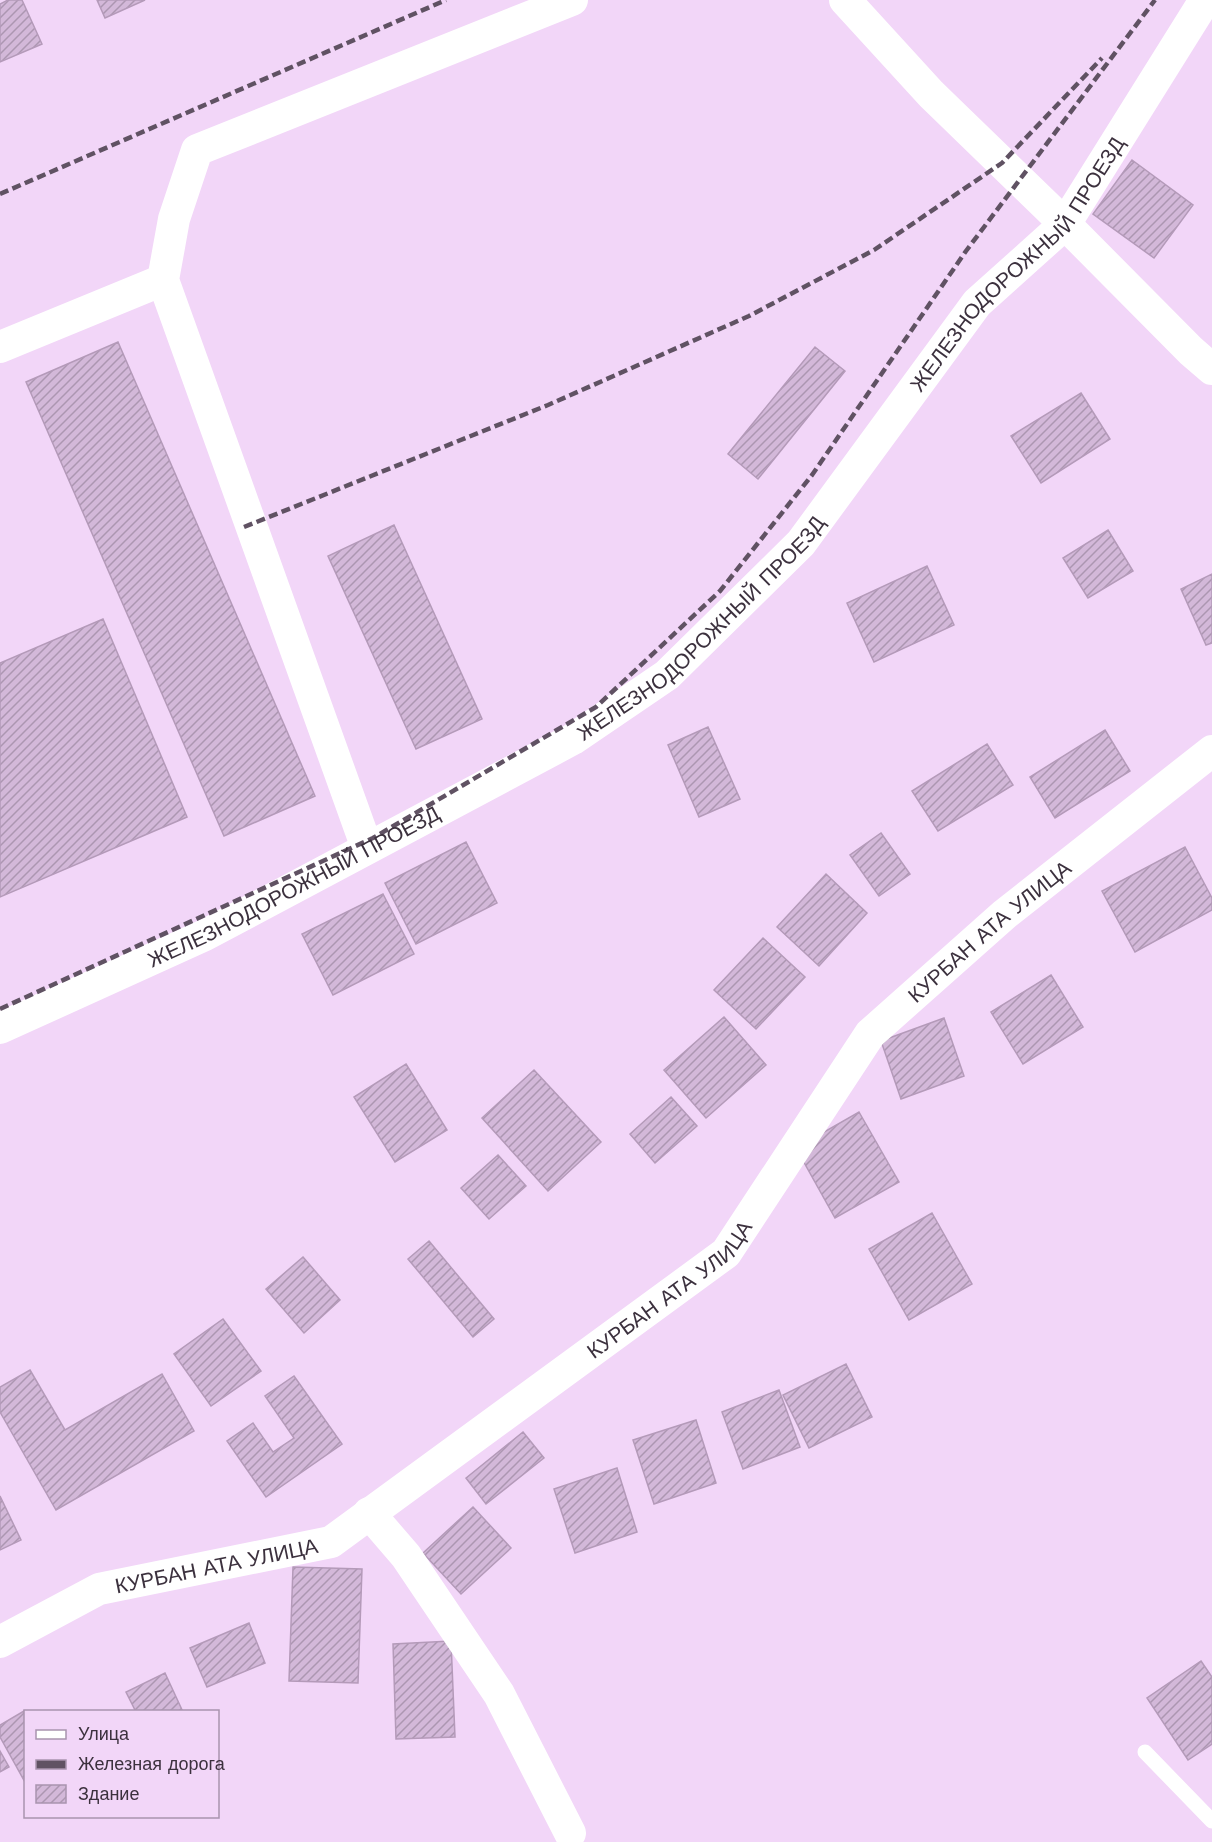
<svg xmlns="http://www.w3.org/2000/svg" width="1212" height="1842" viewBox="0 0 1212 1842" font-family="'Work Sans',sans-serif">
	<defs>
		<pattern id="building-hatch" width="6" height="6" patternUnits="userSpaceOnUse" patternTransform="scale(1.5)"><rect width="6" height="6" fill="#d3b8d9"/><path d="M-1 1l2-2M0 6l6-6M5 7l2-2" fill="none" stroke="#ac96b1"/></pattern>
	</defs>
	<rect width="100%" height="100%" fill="#f2d6f8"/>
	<path fill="url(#building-hatch)" stroke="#b49ab9" stroke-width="1.5" d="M8 0H22L42 44 0 62V4Z
		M97 0H145L105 18Z
		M1132 160 1193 205 1154 258 1093 214Z
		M118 342 315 796 224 836 26 382Z
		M815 347 845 371 758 479 728 454Z
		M1081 393 1110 439 1041 483 1011 436Z
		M394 525 482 719 416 749 328 556Z
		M1108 530 1133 571 1088 598 1063 558Z
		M927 566 954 625 874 662 847 603Z
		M1212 574V643L1206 645 1181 589Z
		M103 619 187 817 0 897V663Z
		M708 727 740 799 699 817 668 745Z
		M1105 730 1130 771 1055 818 1030 777Z
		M987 744 1013 785 938 831 912 791Z
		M881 833 910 874 879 896 850 855Z
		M466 842 497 903 416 944 385 883Z
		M1185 847 1212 898V910L1135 952 1102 891Z
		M826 874 867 913 819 966 777 927Z
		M383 894 414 954 333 995 302 934Z
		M763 938 805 977 756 1029 714 990Z
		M1051 975 1083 1027 1023 1064 991 1012Z
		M724 1017 766 1065 706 1118 664 1070Z
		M944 1018 964 1076 901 1099 881 1041Z
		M406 1064 447 1130 395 1162 354 1097Z
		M534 1070 601 1142 548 1191 482 1118Z
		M671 1097 697 1126 655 1163 630 1134Z
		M859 1112 899 1182 835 1218 796 1148Z
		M498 1155 526 1186 489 1219 461 1188Z
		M932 1213 972 1284 909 1320 869 1249Z
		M429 1241 494 1319 473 1337 408 1259Z
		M303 1257 340 1300 304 1333 266 1289Z
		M223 1319 261 1371 211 1406 174 1354Z
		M846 1364 872 1417 809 1448 783 1395Z
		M30 1370 65 1430 162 1374 194 1431 56 1510 0 1412V1387Z
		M294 1376 342 1444 266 1497 227 1441 253 1423 273 1452 294 1438 265 1396Z
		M779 1390 800 1447 743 1469 722 1412Z
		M696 1420 716 1483 654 1504 633 1440Z
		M523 1432 544 1458 486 1504 466 1478Z
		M617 1468 637 1532 575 1553 554 1489Z
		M0 1496 21 1540 0 1550Z
		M473 1507 511 1548 461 1594 423 1553Z
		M293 1567 362 1569 358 1683 289 1681Z
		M249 1623 265 1663 207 1687 190 1648Z
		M451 1641 455 1737 396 1739 393 1644Z
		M1201 1661 1212 1677V1744L1188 1760 1147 1698Z
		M165 1673 183 1712H136L126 1692Z
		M24 1711 26 1713V1784L0 1737V1725Z
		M0 1751 9 1767 0 1772Z"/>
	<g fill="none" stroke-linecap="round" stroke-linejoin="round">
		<path stroke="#fff" stroke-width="15" d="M1145 1752 1212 1821"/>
		<g stroke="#fff" stroke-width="32">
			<path d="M845 0 931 94 1065 224 1191 351 1212 369"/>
			<path d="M0 347 163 280"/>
			<path d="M367 848 163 280 174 219 197 150 572 0"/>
			<path id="s1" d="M0 1028 205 935 573 739 667 675 801 543 977 303 1065 224 1205 0"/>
			<path d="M369 1513 406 1556 499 1694 570 1833"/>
			<path id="s2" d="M0 1642 99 1589 331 1542 726 1253 870 1034 1005 914 1212 751"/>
		</g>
		<path stroke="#605263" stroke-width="4.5" stroke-dasharray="9 4.5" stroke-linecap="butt" d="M0 194 446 0
			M244 527 548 405 749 316 874 250 1002 163 1102 58
			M0 1009 373 838 596 707 720 591 812 475 966 251 1155 0"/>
	</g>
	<g text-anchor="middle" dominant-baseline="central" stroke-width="4.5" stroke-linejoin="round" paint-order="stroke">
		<g font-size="21" fill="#3c313e" stroke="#f2d6f8">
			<text stroke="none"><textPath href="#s1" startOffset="1298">ЖЕЛЕЗНОДОРОЖНЫЙ ПРОЕЗД</textPath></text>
			<text stroke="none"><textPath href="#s1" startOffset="812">ЖЕЛЕЗНОДОРОЖНЫЙ ПРОЕЗД</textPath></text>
			<text stroke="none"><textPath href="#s1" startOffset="326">ЖЕЛЕЗНОДОРОЖНЫЙ ПРОЕЗД</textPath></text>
			<text stroke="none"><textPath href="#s2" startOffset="1258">КУРБАН АТА УЛИЦА</textPath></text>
			<text stroke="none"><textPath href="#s2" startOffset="772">КУРБАН АТА УЛИЦА</textPath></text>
			<text stroke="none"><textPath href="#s2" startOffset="232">КУРБАН АТА УЛИЦА</textPath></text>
		</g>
	</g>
	<rect x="24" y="1710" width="195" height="108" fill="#f2d6f8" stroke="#a994ae" stroke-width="1.5"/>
	<rect x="36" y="1730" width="30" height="9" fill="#ffffff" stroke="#a994ae" stroke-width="1.5"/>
	<text x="78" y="1740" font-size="18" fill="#3c313e">Улица</text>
	<rect x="36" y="1760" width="30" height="9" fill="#605263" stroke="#a994ae" stroke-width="1.5"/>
	<text x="78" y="1770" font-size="18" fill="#3c313e">Железная дорога</text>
	<rect x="36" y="1785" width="30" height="18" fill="url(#building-hatch)" stroke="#a994ae" stroke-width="1.5"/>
	<text x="78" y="1800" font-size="18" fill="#3c313e">Здание</text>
</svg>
